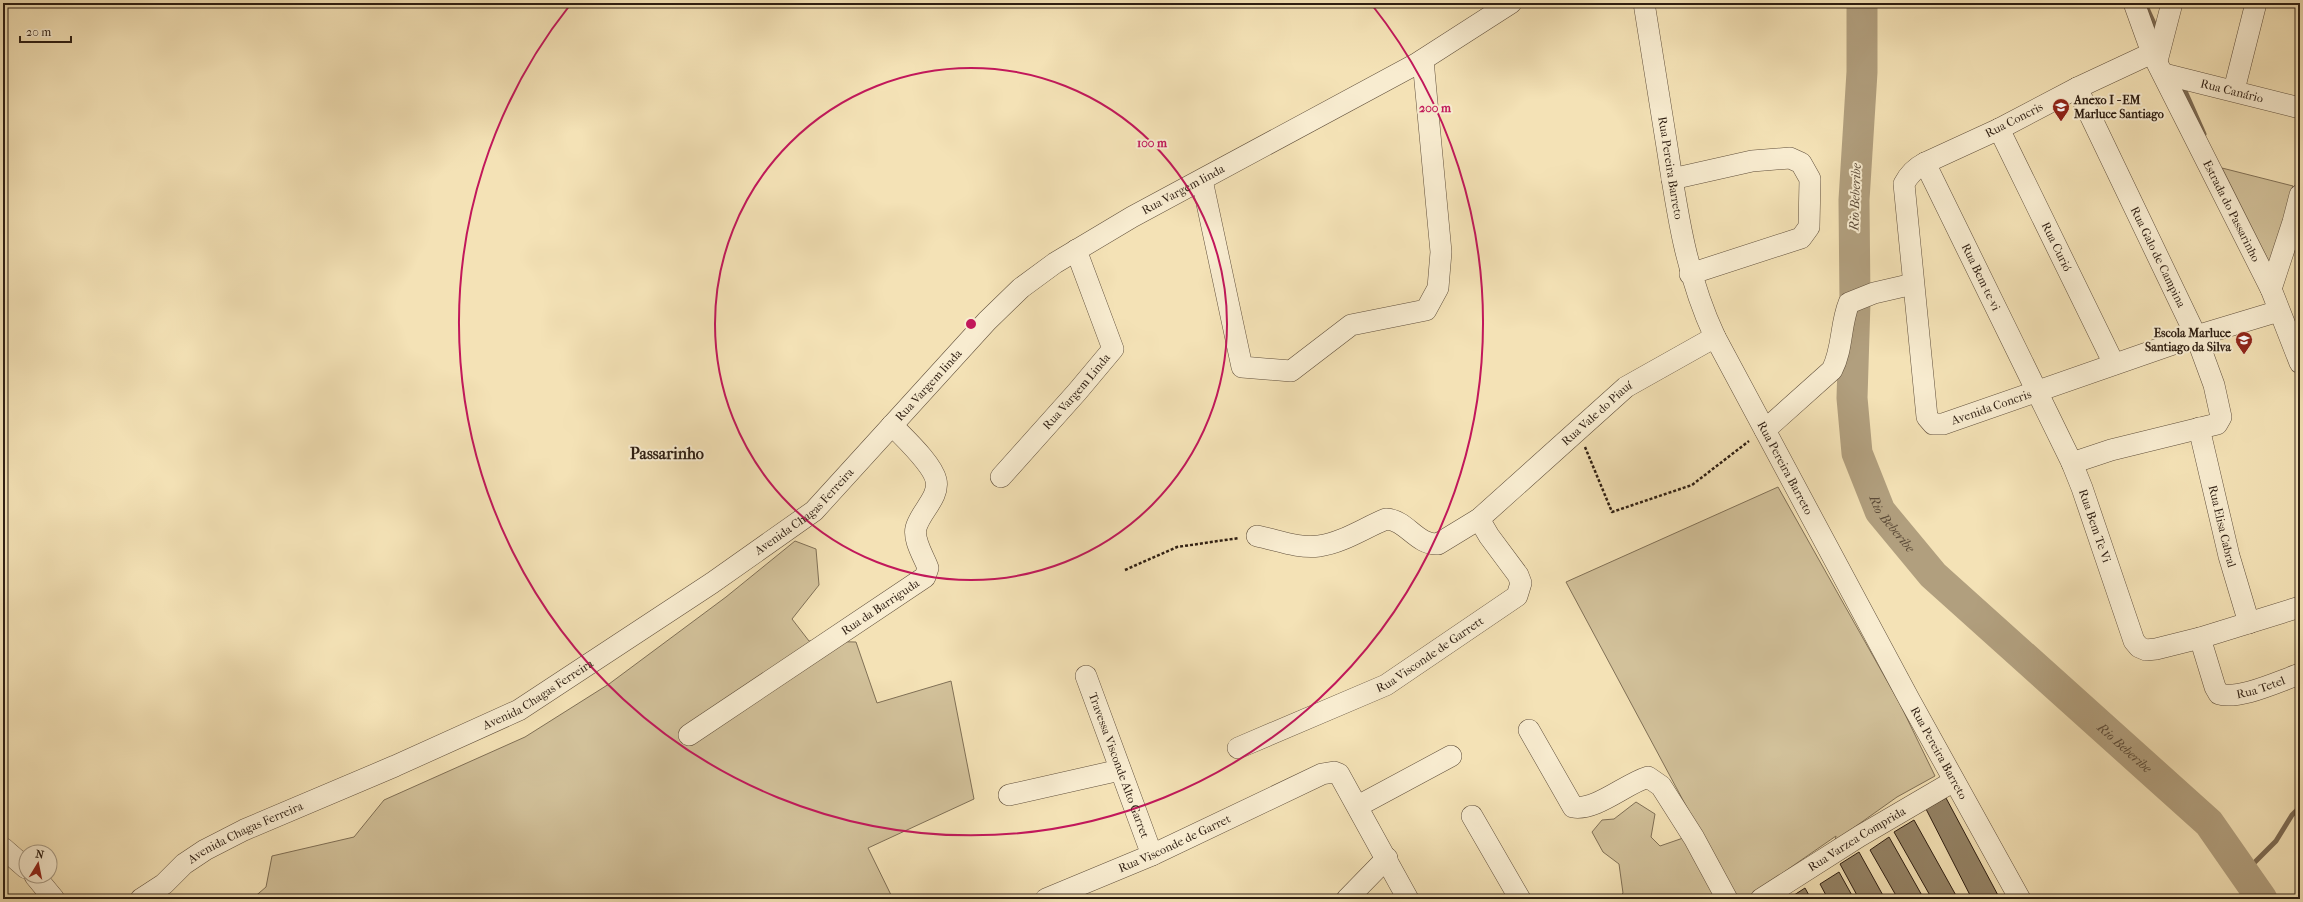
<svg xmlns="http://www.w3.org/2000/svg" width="2303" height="902" viewBox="0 0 2303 902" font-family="'IM FELL French Canon',serif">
	<rect width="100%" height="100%" fill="#f4e2b6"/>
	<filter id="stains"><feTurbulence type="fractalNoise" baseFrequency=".005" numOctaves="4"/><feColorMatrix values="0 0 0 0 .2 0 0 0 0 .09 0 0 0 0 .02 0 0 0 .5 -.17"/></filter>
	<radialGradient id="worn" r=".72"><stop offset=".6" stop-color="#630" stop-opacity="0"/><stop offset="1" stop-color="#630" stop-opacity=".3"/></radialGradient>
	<path fill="#d2c19a" stroke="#807056" d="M2222 168 2293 186 2276 265 2272 268Z
		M1778 487 1900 704 1935 776 1897 797 1835 841 1836 836 1745 899H1736L1566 582Z
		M795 541 816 549 819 585 792 619 809 641 856 642 877 703 951 681 974 799 868 848 893 899H252L266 887 272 856 354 837 384 800 525 737 609 684 726 597Z
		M1636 802 1655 814 1651 837 1660 846 1686 837 1721 899H1618L1623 893 1619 864 1603 852 1592 832 1602 820 1614 819Z"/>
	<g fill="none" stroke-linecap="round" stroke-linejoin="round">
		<path stroke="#7d6b53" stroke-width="5" d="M2146 6 2157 30
			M2185 91 2204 134
			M2244 873 2276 841 2292 815 2300 807"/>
		<path stroke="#b19f7e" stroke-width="31" id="s1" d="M1862 3V72L1854 200 1855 302 1852 398 1857 453 1880 511 1933 575 2209 823 2262 899"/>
	</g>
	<path fill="#958467" stroke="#2e1e12" d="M1946 798 2000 899H1972L1926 809Z
		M1914 820 1958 899H1932L1894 832Z
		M1889 837 1924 899H1898L1870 850Z
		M1859 852 1885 899H1859L1840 864Z
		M1839 872 1854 899H1828L1820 884Z
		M1805 888 1811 899H1788Z"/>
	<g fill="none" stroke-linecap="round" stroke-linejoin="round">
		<defs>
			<g id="minor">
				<path id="s2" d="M1644 3C1652 53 1660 103 1668 153 1678 218 1687 277 1715 337L1909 699 2020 899"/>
				<path id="s3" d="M2134 3 2152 53 2271 289 2300 363"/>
				<path id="s4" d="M2152 53 2077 88 1999 129 1925 163C1915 168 1909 174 1904 184L1927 417 1933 424H1943L2196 336 2279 311"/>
				<path d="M2157 61 2172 3"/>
				<path id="s5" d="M2164 74 2300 108"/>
				<path d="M2234 90 2256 3"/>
				<path id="s6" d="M1999 129 2114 364"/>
				<path id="s7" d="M1925 163 2072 463 2082 488 2134 641 2139 647 2146 650 2156 649 2200 638 2300 607"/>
				<path d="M1672 179 1752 161 1790 158 1801 163 1810 179 1809 227 1801 238 1690 274"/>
				<path d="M1202 180 1242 367 1291 371 1351 325 1426 310 1438 288 1441 252 1423 60"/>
				<path d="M2271 289 2293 222 2300 195"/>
				<path id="s8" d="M2199 428 2229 556 2249 623"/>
				<path d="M1765 430 1832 370C1843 349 1840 325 1849 303L1874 293 1913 284"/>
				<path d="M2072 463 2111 450 2217 424 2221 417 2214 385 2196 336 2077 88"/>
				<path id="s9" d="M1001 477 1077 392 1113 349 1076 250"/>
				<path id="s10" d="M1257 536C1277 540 1299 549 1319 546 1342 543 1364 528 1386 519 1407 520 1416 545 1438 544L1479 519 1626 387 1715 337"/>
				<path id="s11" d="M2200 638 2215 687 2219 694C2240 700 2279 681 2300 674"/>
				<path id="s12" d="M1086 676 1152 855"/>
				<path d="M1529 730 1573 807C1596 811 1625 784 1648 777L1661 786 1694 838 1727 899"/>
				<path id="s13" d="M689 735 925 577 928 568C924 557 913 540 916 528 920 512 940 497 936 480 932 463 904 438 892 425"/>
				<path id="s14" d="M1238 748 1386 685 1517 596 1521 583 1518 575 1489 536 1479 519"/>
				<path d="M1009 795 1120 770"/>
				<path d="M1358 806 1451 756"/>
				<path d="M1472 816 1520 899"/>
				<path d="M3 848 26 868"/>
				<path d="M35 876 54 899"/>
				<path id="s15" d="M141 899 164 884 184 864 205 850 244 830 395 766 519 710 712 583 814 511 987 321 1021 288 1055 263 1132 217 1416 64 1511 3"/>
				<path id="s16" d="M1046 899 1152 855 1322 774 1334 772 1339 774 1408 899"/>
				<path d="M1347 899 1387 858"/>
				<path id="s17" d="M1761 899 1860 836 1954 781"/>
			</g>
		</defs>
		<use href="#minor" stroke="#604f3b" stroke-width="22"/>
		<path stroke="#2e1e12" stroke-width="2.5" stroke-dasharray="3 2" stroke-linecap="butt" d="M1585 447 1612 512 1692 485 1749 441
			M1125 570 1177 547 1239 538"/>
		<use href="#minor" stroke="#f8ecd0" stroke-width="21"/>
	</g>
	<g fill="none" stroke="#c2185b" stroke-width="2">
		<circle cx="971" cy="324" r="256"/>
		<path d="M1372 5A512 512 0 1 1 570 5"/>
	</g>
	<defs>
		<symbol id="school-pin" viewBox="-11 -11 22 30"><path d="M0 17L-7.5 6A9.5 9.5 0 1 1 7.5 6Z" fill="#8f2418" stroke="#f8ecd0"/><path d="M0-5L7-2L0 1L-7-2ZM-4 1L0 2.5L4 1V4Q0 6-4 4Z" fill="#fff"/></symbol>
	</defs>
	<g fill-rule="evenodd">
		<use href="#school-pin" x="2051" y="97" width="20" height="27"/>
		<use href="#school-pin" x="2234" y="330" width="20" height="27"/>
	</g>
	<g text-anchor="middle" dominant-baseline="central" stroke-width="4" stroke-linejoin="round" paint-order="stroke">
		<g font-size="12" fill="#2e1e12" stroke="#f8ecd0">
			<text stroke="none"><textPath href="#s5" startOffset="70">Rua Canário</textPath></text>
			<text transform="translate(2014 120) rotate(-27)">Rua Concris</text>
			<text stroke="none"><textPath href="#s2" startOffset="167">Rua Pereira Barreto</textPath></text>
			<text stroke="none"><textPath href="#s15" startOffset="1275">Rua Vargem linda</textPath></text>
			<text stroke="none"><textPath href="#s3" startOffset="230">Estrada do Passarinho</textPath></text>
			<text stroke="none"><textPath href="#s6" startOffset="131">Rua Curió</textPath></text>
			<text transform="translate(2158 257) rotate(64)">Rua Galo de Campina</text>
			<text stroke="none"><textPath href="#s7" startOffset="127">Rua Bem-te-vi</textPath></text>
			<text stroke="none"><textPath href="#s15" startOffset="951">Rua Vargem linda</textPath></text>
			<text stroke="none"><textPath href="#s9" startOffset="114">Rua Vargem Linda</textPath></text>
			<text stroke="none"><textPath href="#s4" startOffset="587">Avenida Concris</textPath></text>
			<text stroke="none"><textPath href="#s10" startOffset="401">Rua Vale do Piauí</textPath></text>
			<text stroke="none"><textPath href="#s2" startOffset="491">Rua Pereira Barreto</textPath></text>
			<text stroke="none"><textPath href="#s15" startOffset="773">Avenida Chagas Ferreira</textPath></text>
			<text stroke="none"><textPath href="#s7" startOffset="401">Rua Bem Te Vi</textPath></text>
			<text stroke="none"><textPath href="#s8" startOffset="101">Rua Elisa Cabral</textPath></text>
			<text stroke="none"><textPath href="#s13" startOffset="230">Rua da Barriguda</textPath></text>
			<text stroke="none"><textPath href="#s14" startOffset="214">Rua Visconde de Garrett</textPath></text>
			<text stroke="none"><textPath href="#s11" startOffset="102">Rua Tetel</textPath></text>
			<text stroke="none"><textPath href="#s15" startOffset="449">Avenida Chagas Ferreira</textPath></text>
			<text stroke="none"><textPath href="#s2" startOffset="815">Rua Pereira Barreto</textPath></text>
			<text stroke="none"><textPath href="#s12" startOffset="95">Travessa Visconde Alto Garret</textPath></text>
			<text stroke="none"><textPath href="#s15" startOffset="125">Avenida Chagas Ferreira</textPath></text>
			<text stroke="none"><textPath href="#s17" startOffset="113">Rua Varzea Comprida</textPath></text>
			<text stroke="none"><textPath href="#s16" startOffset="140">Rua Visconde de Garret</textPath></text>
		</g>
		<g font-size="12" font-weight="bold" fill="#2e1e12" stroke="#f8ecd0" text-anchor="start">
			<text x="2074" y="100">Anexo I - EM<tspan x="2074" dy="14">Marluce Santiago</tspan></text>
			<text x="2231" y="333" text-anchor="end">Escola Marluce<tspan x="2231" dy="14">Santiago da Silva</tspan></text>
		</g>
		<g font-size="13" font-style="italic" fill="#5c4b38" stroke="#f8ecd0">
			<text transform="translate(1855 197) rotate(-88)">Rio Beberibe</text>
			<text stroke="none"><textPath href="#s1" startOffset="530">Rio Beberibe</textPath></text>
			<text stroke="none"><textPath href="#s1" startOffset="854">Rio Beberibe</textPath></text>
		</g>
		<g font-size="16" font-weight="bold" fill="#2e1e12" stroke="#f8ecd0">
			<text x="667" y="453">Passarinho</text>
		</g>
	</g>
	<circle cx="971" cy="324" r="6" fill="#c2185b" stroke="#f8ecd0" stroke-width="2"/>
	<g font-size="12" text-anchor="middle" font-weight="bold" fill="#c2185b" stroke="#f8ecd0" stroke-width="4" stroke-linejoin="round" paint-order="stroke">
		<text x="1435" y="112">200 m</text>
		<text x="1152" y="147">100 m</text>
	</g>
	<rect width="2303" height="902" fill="none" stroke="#f4e2b6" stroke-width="16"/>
	<rect x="4" y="4" width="2295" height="894" fill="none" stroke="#2e1e12" stroke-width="2"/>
	<rect x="8" y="8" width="2287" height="886" fill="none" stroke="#2e1e12"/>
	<g transform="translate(38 864) rotate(10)"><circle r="19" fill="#f8ecd0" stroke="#a79a84"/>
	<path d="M0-3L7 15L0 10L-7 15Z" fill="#8f2418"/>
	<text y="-6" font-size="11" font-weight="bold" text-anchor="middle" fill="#2e1e12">N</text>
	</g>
	<path d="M20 36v6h51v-6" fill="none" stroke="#2e1e12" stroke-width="2"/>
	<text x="26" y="36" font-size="12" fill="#2e1e12" stroke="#f8ecd0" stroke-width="3" paint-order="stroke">20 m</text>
	<rect width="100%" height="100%" filter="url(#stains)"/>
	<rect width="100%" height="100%" fill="url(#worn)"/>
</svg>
